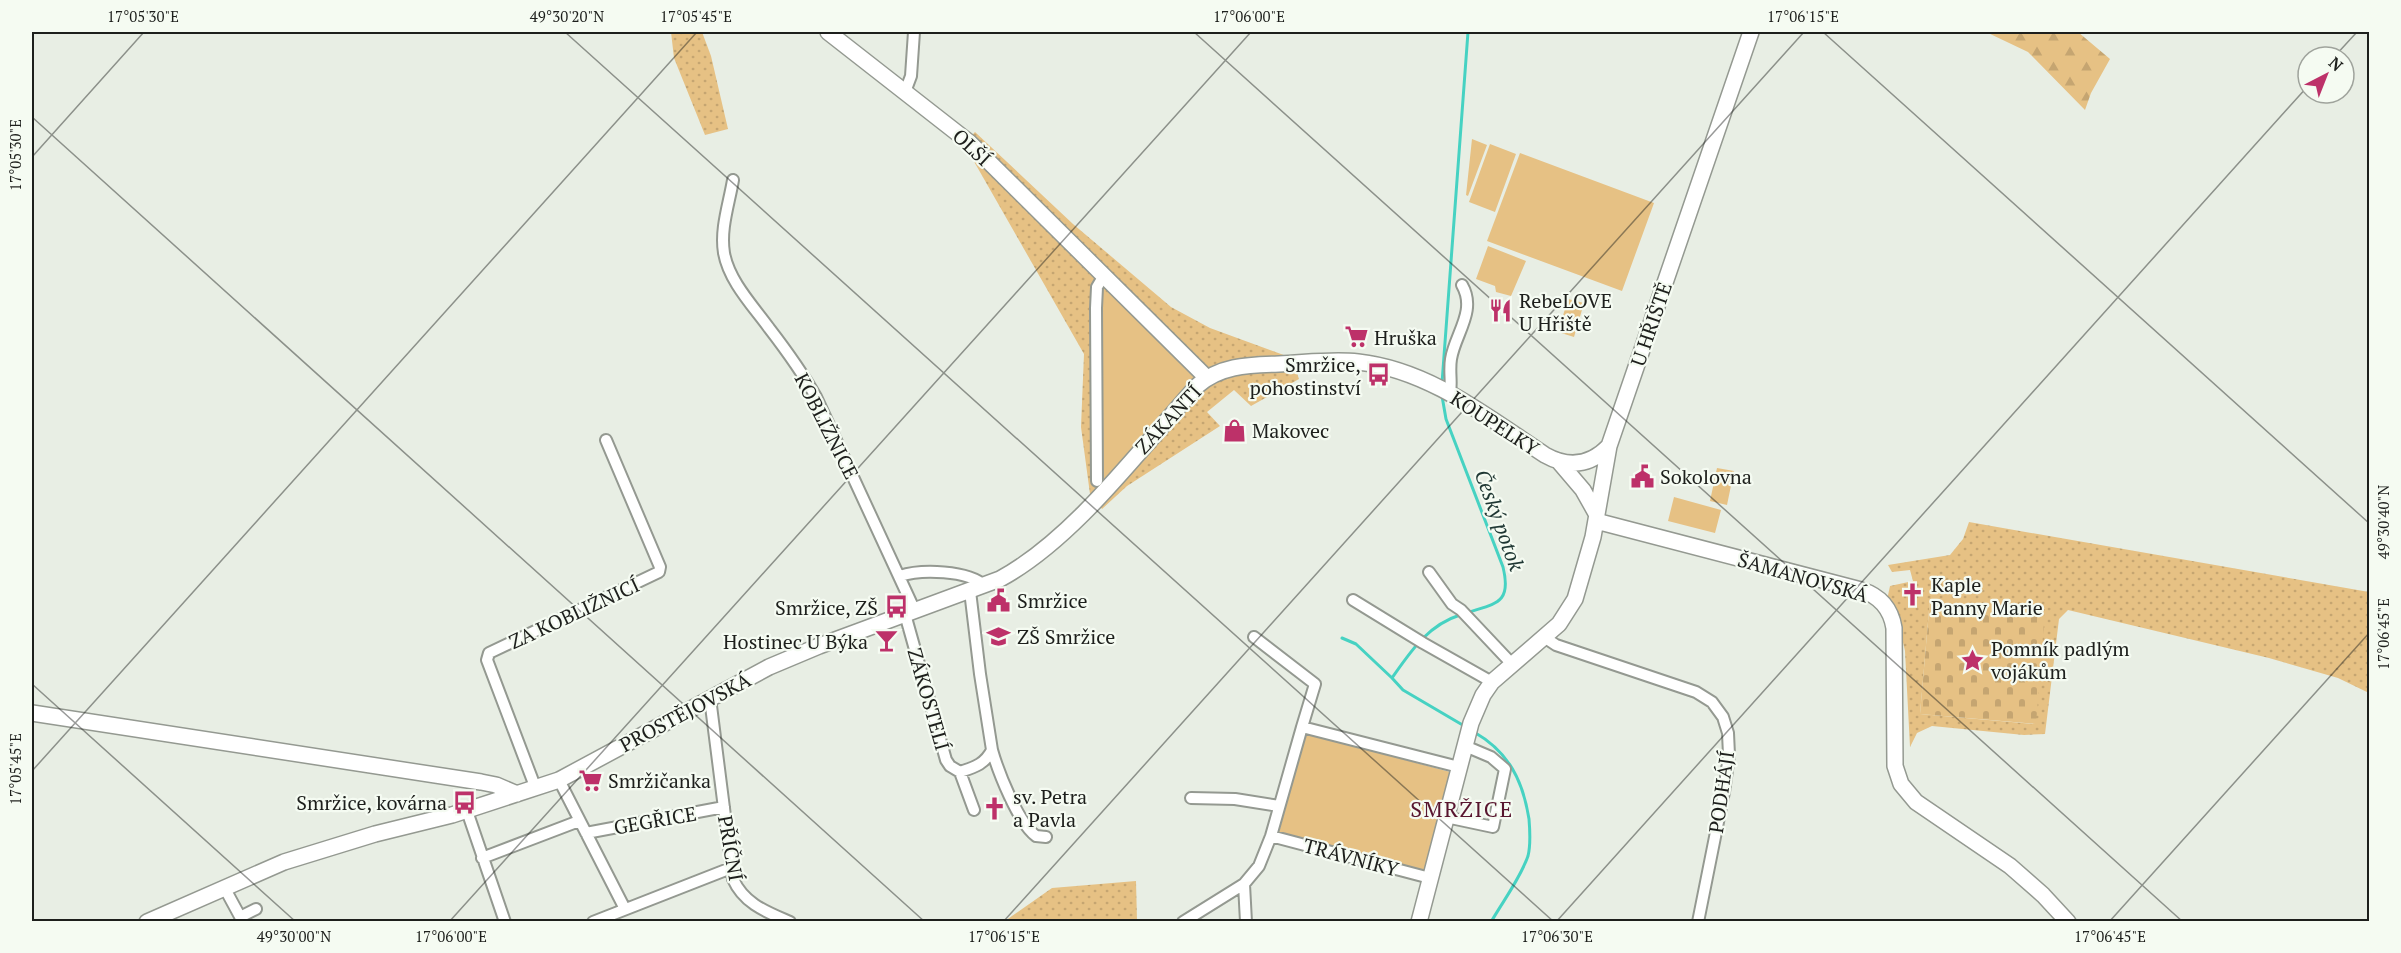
<svg xmlns="http://www.w3.org/2000/svg" width="2401" height="953" viewBox="0 0 2401 953" font-family="'PT Serif',serif">
	<defs>
		<pattern id="grass-dots" width="8" height="8" patternUnits="userSpaceOnUse" patternTransform="scale(1.5)"><rect width="8" height="8" fill="#e6c184"/><path d="M2 2h.1M6 6h.1" fill="none" stroke="#c5a571" stroke-width="1.8" stroke-linecap="round"/></pattern>
		<pattern id="forest-firs" width="22" height="20" patternUnits="userSpaceOnUse" patternTransform="scale(1.5)"><rect width="22" height="20" fill="#e6c184"/><path d="M5 1l3.5 6h-7zM16 11l3.5 6h-7z" fill="#c5a571"/></pattern>
		<pattern id="cemetery-stones" width="16" height="16" patternUnits="userSpaceOnUse" patternTransform="scale(1.5)"><rect width="16" height="16" fill="#e6c184"/><path d="M2 7V4a2 2 0 0 1 4 0v3zM10 15v-3a2 2 0 0 1 4 0v3z" fill="#c5a571"/></pattern>
	</defs>
	<rect width="100%" height="100%" fill="#e8eee4"/>
	<path fill="url(#grass-dots)" fill-rule="evenodd" d="M671 32H702L711 56 728 129 705 135 674 58Z
		M975 132 1073 224 1171 307 1210 328 1292 358 1299 379 1251 406 1234 390 1207 412 1220 426 1127 486 1102 509 1090 494 1081 427 1084 354 964 144Z
		M1969 522 2369 592V693L2338 678 2269 658 2068 610 2059 619 2045 734 2024 735 1932 726 1917 733 1910 747 1905 651 1901 634 1887 600 1890 586 1913 581 1910 570 1892 572 1888 565 1950 555 1963 539ZM1930 599 2035 724 1920 714Z
		M1136 881 1137 921H1005L1052 888Z"/>
	<path fill="url(#forest-firs)" d="M1986 32H2078L2110 59 2091 93 2085 110 2028 52Z"/>
	<path fill="url(#cemetery-stones)" d="M1930 599 2045 609 2036 724 1920 714Z"/>
	<path fill="#e6c184" d="M1472 139 1487 145 1468 196 1466 195Z
		M1490 144 1516 154 1495 212 1469 202Z
		M1520 153 1654 203 1622 291 1487 241Z
		M1488 246 1526 261 1511 296 1496 292 1495 286 1476 279Z
		M1110 295H1113L1194 374 1196 381 1107 480 1104 476 1102 318 1106 298Z
		M1568 299 1584 303 1574 337 1558 332Z
		M1717 468 1734 471 1727 505 1710 501Z
		M1674 497 1721 510 1715 533 1668 521Z
		M1306 733 1450 772 1424 871 1279 832Z"/>
	<g fill="none" stroke-linecap="round" stroke-linejoin="round">
		<path stroke="#46d2c2" stroke-width="3" d="M1442 383 1468 32
			M1442 396 1446 419 1503 567C1512 604 1496 603 1466 613
			M1460 615C1428 625 1411 651 1392 678L1403 690 1466 727
			M1342 638 1356 644 1392 678
			M1474 732C1509 752 1523 781 1529 819 1530 831 1531 844 1528 856 1520 879 1503 901 1491 922"/>
		<defs>
			<path id="street" d="M905 92 911 76 914 32
				M733 180C729 204 720 229 724 253 729 281 753 306 769 328 786 350 802 372 816 397L915 611
				M1450 393C1452 382 1449 371 1451 359 1455 334 1477 311 1462 285
				M1097 481 1096 308 1097 287 1103 277
				M1429 572 1452 604 1461 610 1511 663
				M900 576C921 569 968 570 985 586
				M1353 600 1423 643 1492 682
				M905 614 946 760 950 766 960 772C975 767 985 764 992 750L980 674 970 591
				M1254 637 1315 684 1302 727
				M1544 637 1556 645 1696 692 1712 702 1723 717 1728 733 1729 755 1724 792 1698 922
				M710 698 733 879C744 904 767 912 790 922
				M992 750C998 771 1018 823 1036 836L1046 837
				M960 772 974 810
				M559 780 625 909
				M536 789 487 660 489 653 659 572 660 567 606 440
				M1191 798 1235 799 1279 806
				M467 811 505 922
				M1446 817 1493 827 1505 769 1491 757 1465 746
				M586 833 724 807
				M1271 836 1430 878
				M482 858 579 821
				M1244 884 1246 922
				M224 887 243 922
				M240 917 256 909
				M593 922 731 868
				M1183 922 1244 884 1259 866 1271 836 1302 727 1459 767"/>
			<path id="secondary" d="M828 32 970 143 1207 378
				M1560 463 1583 490 1597 515
				M1596 521 1861 590C1880 596 1891 609 1894 628L1895 766 1901 784 1916 802 2010 866 2043 895 2068 922
				M32 713 481 782 496 785 517 794
				M147 922 284 862 375 834 452 815 559 780 769 667 819 646 1000 579C1074 539 1140 449 1197 386 1220 365 1250 365 1279 364 1305 363 1332 359 1358 362 1430 370 1487 417 1545 455 1568 468 1590 466 1609 446
				M1419 922 1471 723 1483 695 1492 682 1559 624 1575 599 1593 537 1609 446 1751 32"/>
		</defs>
		<use href="#street" stroke="#949991" stroke-width="14"/>
		<use href="#secondary" stroke="#949991" stroke-width="18"/>
		<use href="#street" stroke="#fff" stroke-width="10"/>
		<use href="#secondary" stroke="#fff" stroke-width="15"/>
	</g>
	<path fill="none" stroke="#1d1f1c" stroke-width="1.5" stroke-opacity="0.45" d="M565 32 1554 922M1194 32 2183 922M1823 32 2370 524M2334 57 2357 32M32 117 925 922M32 157 144 32M32 684 296 922M32 771 697 32M449 922 1251 32M1003 922 1804 32M1556 922 2308 86M2109 922 2370 632"/>
	<defs>
		<symbol id="restaurant-bare" viewBox="-9 -9 18 18"><path d="M-5-6h1v4h1v-4h1v4h1v-4h1v5L-1.5 .5V6h-2V.5L-5-1ZM5-6V6H3V1.5H1.5Q1.5-4 5-6Z" fill="#bd3169" stroke="#f5fbf2" stroke-width="2.5" paint-order="stroke"/></symbol>
		<symbol id="supermarket-bare" viewBox="-9 -9 18 18"><path d="M-6-5.5h2.5l.6 2H6L4.5 2H-2.5L-4.4-4H-6ZM-1.5 3.2a1.3 1.3 0 1 0 .1 0ZM3 3.2a1.3 1.3 0 1 0 .1 0Z" fill="#bd3169" stroke="#f5fbf2" stroke-width="2.5" paint-order="stroke"/></symbol>
		<symbol id="bus-bare" viewBox="-9 -9 18 18"><path d="M-5-6H5V4H4V6H2V4H-2V6H-4V4H-5ZM-3.5-4V0h7V-4ZM-3.5 1.2v1.5H-2V1.2ZM2 1.2v1.5H3.5V1.2Z" fill="#bd3169" stroke="#f5fbf2" stroke-width="2.5" paint-order="stroke"/></symbol>
		<symbol id="shop-bare" viewBox="-9 -9 18 18"><path d="M-5-2.5h2.3a2.7 3.5 0 0 1 5.4 0H5L5.5 6h-11ZM-1.5-2.5h3a1.5 2.3 0 0 0-3 0Z" fill="#bd3169" stroke="#f5fbf2" stroke-width="2.5" paint-order="stroke"/></symbol>
		<symbol id="civic-bare" viewBox="-9 -9 18 18"><path d="M-.6-6.5H3V-4.5H.6V-3L4-1V1h2V6H-6V1h2V-1L-.6-3ZM-1.2 2.5V6h2.4V2.5Z" fill="#bd3169" stroke="#f5fbf2" stroke-width="2.5" paint-order="stroke"/></symbol>
		<symbol id="church-bare" viewBox="-9 -9 18 18"><path d="M-1.2-6h2.4v3.5h3.3v2.4h-3.3V6h-2.4V-.1h-3.3v-2.4h3.3Z" fill="#bd3169" stroke="#f5fbf2" stroke-width="2.5" paint-order="stroke"/></symbol>
		<symbol id="school-bare" viewBox="-9 -9 18 18"><path d="M0-5L7-2L0 1L-7-2ZM-4 1L0 2.5L4 1V4Q0 6-4 4Z" fill="#bd3169" stroke="#f5fbf2" stroke-width="2.5" paint-order="stroke"/></symbol>
		<symbol id="bar-bare" viewBox="-9 -9 18 18"><path d="M-6-5H6L.8 .8V4.5H3.5V6h-7V4.5H-.8V.8Z" fill="#bd3169" stroke="#f5fbf2" stroke-width="2.5" paint-order="stroke"/></symbol>
		<symbol id="sight-bare" viewBox="-9 -9 18 18"><path d="M0-6L1.8-2.2L6-1.7L2.9 1.2L3.7 5.4L0 3.3L-3.7 5.4L-2.9 1.2L-6-1.7L-1.8-2.2Z" fill="#bd3169" stroke="#f5fbf2" stroke-width="2.5" paint-order="stroke"/></symbol>
	</defs>
	<g fill-rule="evenodd">
		<use href="#restaurant-bare" x="1484" y="294" width="33" height="33"/>
		<use href="#supermarket-bare" x="1340" y="320" width="33" height="33"/>
		<use href="#bus-bare" x="1362" y="358" width="33" height="33"/>
		<use href="#shop-bare" x="1218" y="414" width="33" height="33"/>
		<use href="#civic-bare" x="1626" y="460" width="33" height="33"/>
		<use href="#church-bare" x="1896" y="578" width="33" height="33"/>
		<use href="#civic-bare" x="982" y="584" width="33" height="33"/>
		<use href="#bus-bare" x="880" y="590" width="33" height="33"/>
		<use href="#school-bare" x="982" y="620" width="33" height="33"/>
		<use href="#bar-bare" x="870" y="624" width="33" height="33"/>
		<use href="#sight-bare" x="1956" y="644" width="33" height="33"/>
		<use href="#supermarket-bare" x="574" y="764" width="33" height="33"/>
		<use href="#bus-bare" x="448" y="786" width="33" height="33"/>
		<use href="#church-bare" x="978" y="792" width="33" height="33"/>
	</g>
	<g text-anchor="middle" dominant-baseline="central" stroke-width="4.5" stroke-linejoin="round" paint-order="stroke">
		<g font-size="20" fill="#1d1f1c" stroke="#f5fbf2">
			<text transform="translate(972 147) rotate(43)">OLŠÍ</text>
			<text transform="translate(1651 324) rotate(-71)">U HŘIŠTĚ</text>
			<text transform="translate(1168 419) rotate(-47)">ZÁKANTÍ</text>
			<text transform="translate(1495 423) rotate(33)">KOUPELKY</text>
			<text transform="translate(827 426) rotate(63)">KOBLIŽNICE</text>
			<text transform="translate(1803 577) rotate(16)">ŠAMANOVSKÁ</text>
			<text transform="translate(574 613) rotate(-25)">ZA KOBLIŽNICÍ</text>
			<text transform="translate(929 699) rotate(74)">ZÁKOSTELÍ</text>
			<text transform="translate(685 712) rotate(-28)">PROSTĚJOVSKÁ</text>
			<text transform="translate(1721 792) rotate(-82)">PODHÁJÍ</text>
			<text transform="translate(655 820) rotate(-10)">GEGŘICE</text>
			<text transform="translate(731 848) rotate(80)">PŘÍČNÍ</text>
			<text transform="translate(1351 857) rotate(15)">TRÁVNÍKY</text>
		</g>
		<g font-size="20" fill="#1d1f1c" stroke="#f5fbf2" text-anchor="start">
			<text x="1519" y="300">RebeLOVE<tspan x="1519" dy="23">U Hřiště</tspan></text>
			<text x="1374" y="337">Hruška</text>
			<text x="1361" y="364" text-anchor="end">Smržice,<tspan x="1361" dy="23">pohostinství</tspan></text>
			<text x="1252" y="430">Makovec</text>
			<text x="1660" y="476">Sokolovna</text>
			<text x="1931" y="584">Kaple<tspan x="1931" dy="23">Panny Marie</tspan></text>
			<text x="1017" y="600">Smržice</text>
			<text x="878" y="607" text-anchor="end">Smržice, ZŠ</text>
			<text x="1017" y="636">ZŠ Smržice</text>
			<text x="868" y="641" text-anchor="end">Hostinec U Býka</text>
			<text x="1991" y="648">Pomník padlým<tspan x="1991" dy="23">vojákům</tspan></text>
			<text x="608" y="780">Smržičanka</text>
			<text x="1013" y="796">sv. Petra<tspan x="1013" dy="23">a Pavla</tspan></text>
			<text x="447" y="802" text-anchor="end">Smržice, kovárna</text>
		</g>
		<g font-size="21" font-style="italic" fill="#1f3733" stroke="#f5fbf2">
			<text transform="translate(1500 520) rotate(70)">Český potok</text>
		</g>
		<g font-size="22" letter-spacing="1.5" fill="#58162f" stroke="#f5fbf2">
			<text x="1462" y="808">SMRŽICE</text>
		</g>
	</g>
	<rect width="2401" height="953" fill="none" stroke="#f5fbf2" stroke-width="66"/>
	<g transform="translate(2326 75) rotate(42)"><circle r="28" fill="#f5fbf2" stroke="#9fa39c" stroke-width="1.5"/>
	<path d="M0-4.5L10 22L0 15L-10 22Z" fill="#bd3169"/>
	<text y="-9" font-size="16" font-weight="bold" text-anchor="middle" fill="#1d1f1c">N</text>
	</g>
	<rect x="33" y="33" width="2335" height="887" fill="none" stroke="#1d1f1c" stroke-width="2"/>
	<g font-size="15" text-anchor="middle" fill="#1d1f1c">
		<text x="143" y="22">17°05'30"E</text>
		<text x="567" y="22">49°30'20"N</text>
		<text x="696" y="22">17°05'45"E</text>
		<text x="1249" y="22">17°06'00"E</text>
		<text x="1803" y="22">17°06'15"E</text>
		<text transform="translate(16 155) rotate(-90)" y="5">17°05'30"E</text>
		<text transform="translate(2384 522) rotate(-90)" y="5">49°30'40"N</text>
		<text transform="translate(2384 634) rotate(-90)" y="5">17°06'45"E</text>
		<text transform="translate(16 769) rotate(-90)" y="5">17°05'45"E</text>
		<text x="294" y="942">49°30'00"N</text>
		<text x="451" y="942">17°06'00"E</text>
		<text x="1004" y="942">17°06'15"E</text>
		<text x="1557" y="942">17°06'30"E</text>
		<text x="2110" y="942">17°06'45"E</text>
	</g>
</svg>
